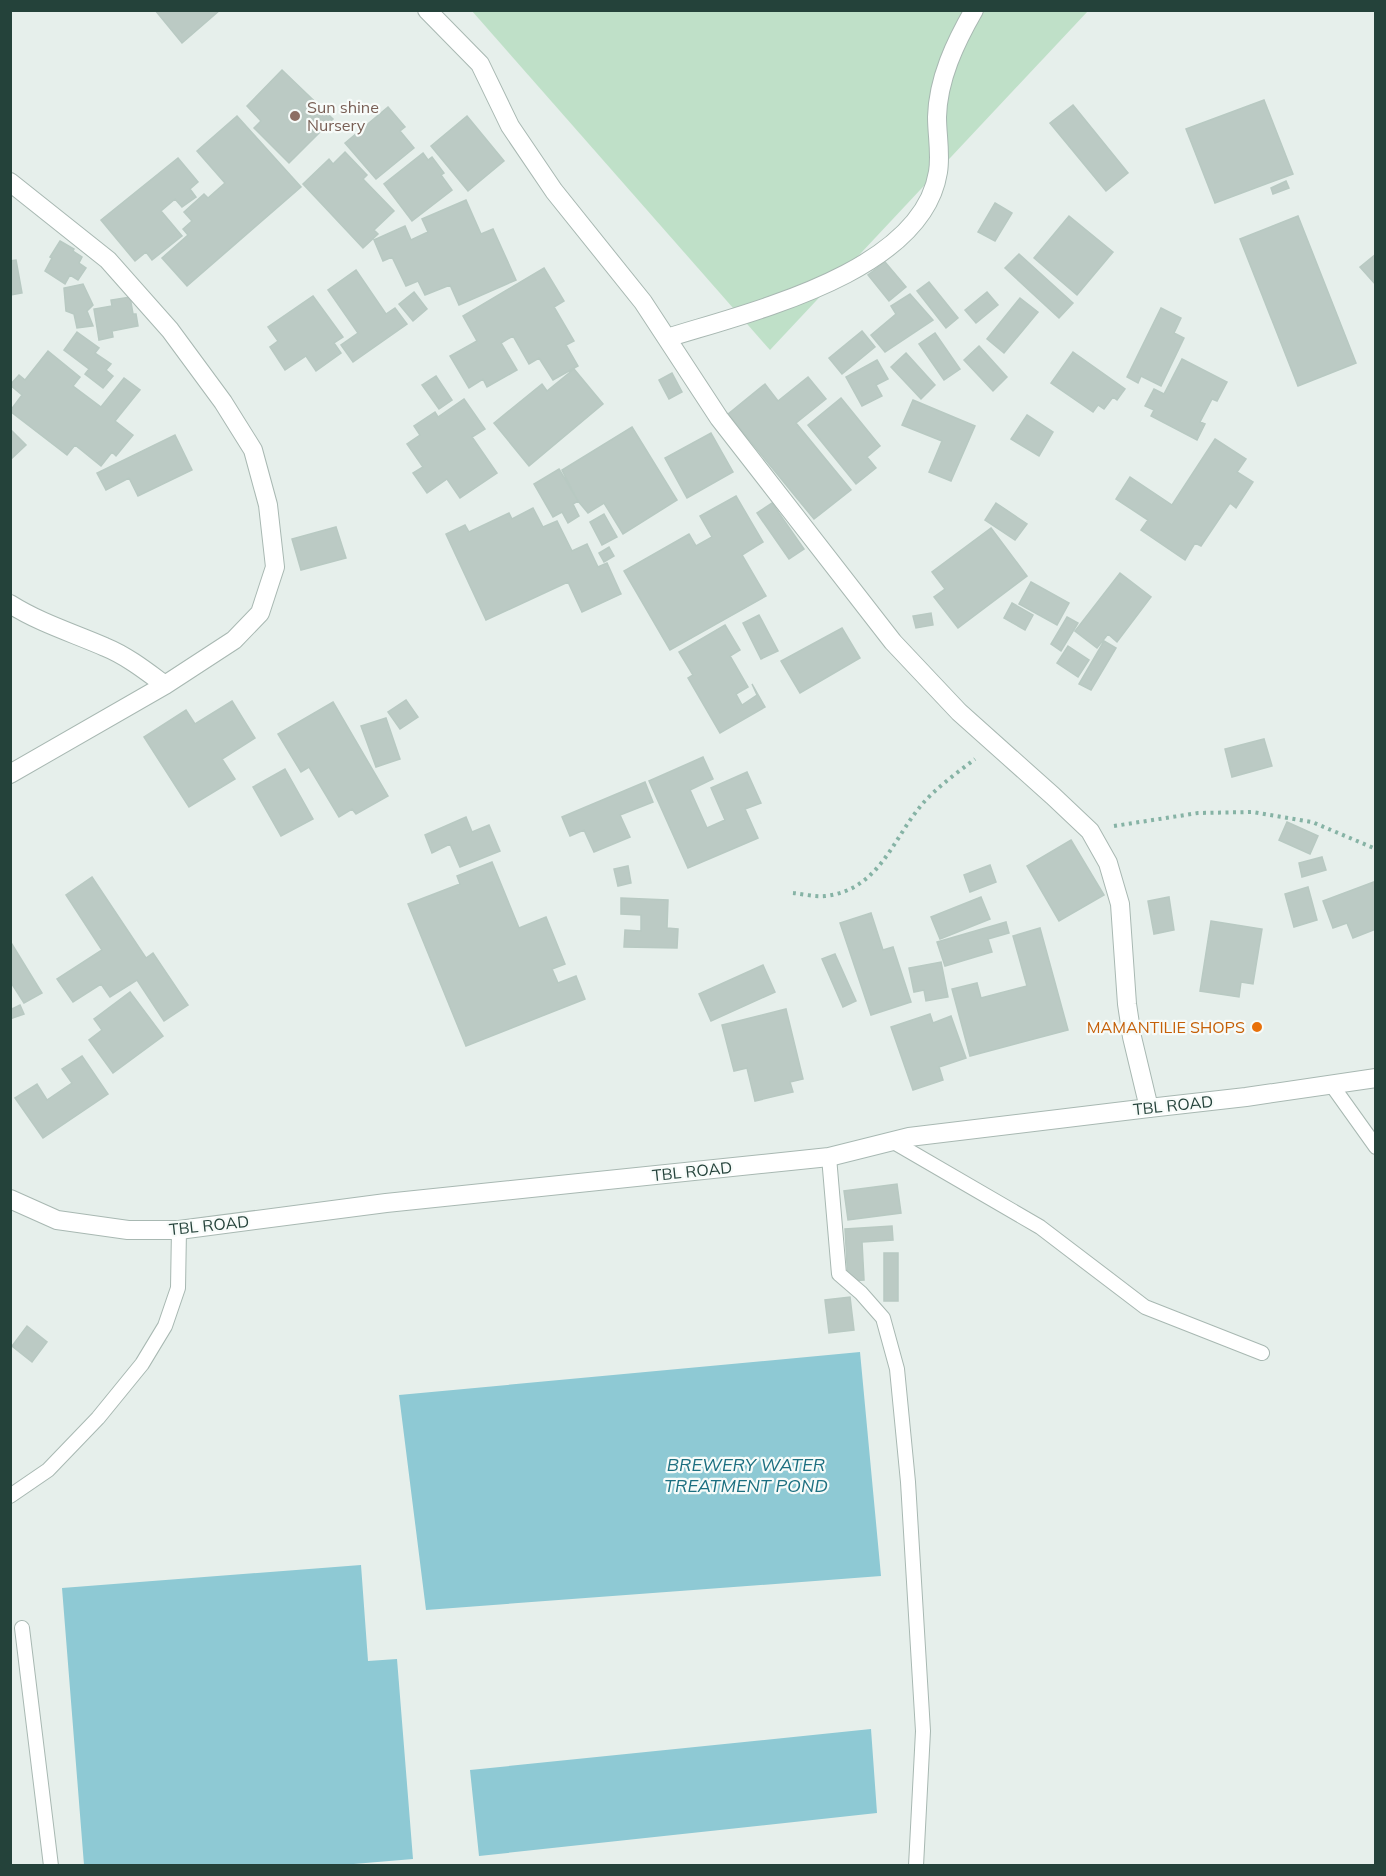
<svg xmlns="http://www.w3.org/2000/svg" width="1386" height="1876" viewBox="0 0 1386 1876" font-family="Mulish,sans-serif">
	<rect width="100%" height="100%" fill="#e6efeb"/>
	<path fill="#bfe0c8" d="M472 11H1088L770 350Z"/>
	<path fill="#8ec9d4" d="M860 1352 881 1576 426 1610 399 1395Z
		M361 1565 368 1661 397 1659 413 1859 330 1866 84 1865 62 1588Z
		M871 1729 877 1813 479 1856 470 1770Z"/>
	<path fill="#bbcac4" stroke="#b8c9c2" stroke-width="1.5" d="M155 10H220L182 43Z
		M282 70 333 119 289 163 254 128 261 121 247 106Z
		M1264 100 1293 174 1215 203 1186 129Z
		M1073 105 1128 173 1106 191 1050 123Z
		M388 107 405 127 400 131 414 148 376 179 345 143Z
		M237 116 301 187 187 286 162 258 188 235 183 229 192 221 184 212 204 194 208 198 225 183 197 151Z
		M467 116 504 161 468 191 431 146Z
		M345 152 367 175 363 179 394 211 374 230 378 234 363 248 303 184 329 159 333 164Z
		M423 153 428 160 432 157 444 173 441 175 452 190 412 221 384 184Z
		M178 158 198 182 190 189 196 197 182 207 175 199 161 211 182 236 152 260 146 252 135 261 101 220Z
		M1286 181 1289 188 1273 194 1271 188Z
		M466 200 481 234 493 229 516 280 459 305 450 285 425 295 418 281 406 286 392 257 383 261 374 240 405 226 411 240 428 232 422 219Z
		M995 203 1012 213 995 241 978 232Z
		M1069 216 1113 252 1077 295 1034 258Z
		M1298 216 1356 363 1298 386 1240 239Z
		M60 241 74 249 73 251 82 257 79 263 86 268 78 280 70 275 65 284 45 271 52 258 50 257Z
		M1019 254 1073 303 1059 318 1005 268Z
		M1376 254V285L1360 267Z
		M16 260 22 293 10 295V261Z
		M885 262 906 287 889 301 868 275Z
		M544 268 564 301 554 307 574 341 566 345 578 366 553 380 539 358 529 364 513 336 501 343 517 370 487 387 483 379 469 388 450 356 477 341 463 316Z
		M356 270 386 314 395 308 407 324 353 362 341 345 358 333 328 290Z
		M929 282 958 318 946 328 917 291Z
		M83 284 93 305 87 311 93 326 77 328 74 314 66 311 64 288Z
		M414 292 427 309 413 321 399 304Z
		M987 292 998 305 976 323 965 310Z
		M910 294 933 320 885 352 871 335 896 314 891 306Z
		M313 296 343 337 334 343 341 353 316 371 306 356 285 370 270 347 278 341 268 327Z
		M130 297 133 314H136L138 326 112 331 113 337 99 340 94 309 112 306 111 300Z
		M1020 298 1038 312 1004 353 987 339Z
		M1161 308 1181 318 1174 333 1184 338 1161 386 1141 376 1138 383 1127 377Z
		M862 331 875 347 842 374 829 358Z
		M77 332 99 348 95 353 111 364 106 370 113 376 103 388 85 374 89 369 64 350Z
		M935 333 960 369 944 380 919 344Z
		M979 346 1007 377 993 391 964 360Z
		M48 351 80 377 73 386 101 407 124 378 140 390 115 421 133 435 116 456 112 452 101 466 75 445 67 455 10 411 22 395 10 385 19 375 25 380Z
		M1073 352 1125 389 1117 400 1113 397 1104 409 1098 405 1093 412 1051 383Z
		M906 353 935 385 921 399 891 367Z
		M1182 359 1227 382 1217 401 1212 399 1200 422 1205 424 1197 440 1151 416 1154 410 1145 406 1154 389 1164 394Z
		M877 360 888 379 876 385 882 396 862 406 846 377Z
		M574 369 603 404 529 466 494 423 542 384 547 391Z
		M672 373 682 392 669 399 659 380Z
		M436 376 452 400 439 409 422 385Z
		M808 377 826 399 796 423 851 490 814 519 728 414 765 384 778 401Z
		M841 398 880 446 867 457 876 468 856 484 808 425Z
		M464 399 485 429 472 437 497 473 460 498 447 479 427 493 413 473 423 467 407 444 420 435 414 426 435 412 438 417Z
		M913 400 975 426 951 481 929 472 942 441 902 425Z
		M1027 415 1053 432 1039 456 1011 439Z
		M632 427 677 500 623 534 604 503 588 513 578 501 562 470Z
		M10 429 26 445 10 460Z
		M711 433 733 472 687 498 665 458Z
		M175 435 192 470 138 496 129 478 106 490 97 473Z
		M1215 439 1246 459 1237 472 1253 482 1236 508 1230 503 1201 546 1195 543 1185 560 1141 530 1148 520 1116 499 1130 477 1172 505Z
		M559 469 578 501 573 504 579 516 568 523 562 512 553 517 534 484Z
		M736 496 763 542 742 555 766 596 670 650 624 571 689 534 696 546 712 537 700 516Z
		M772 503 804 549 789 559 757 513Z
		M996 503 1027 524 1015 540 985 520Z
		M533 508 543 527 557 521 572 551 587 544 598 567 607 563 621 594 582 612 568 582 486 620 446 534 465 525 469 532 509 513 512 519Z
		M604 514 617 537 602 545 590 522Z
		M336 527 346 558 301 570 292 539Z
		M991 528 1027 576 958 628 934 597 945 589 932 572Z
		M609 547 614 556 604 562 599 553Z
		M1120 573 1151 597 1117 642 1108 634 1097 648 1075 631Z
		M1031 582 1069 603 1057 625 1019 604Z
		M1012 603 1033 615 1025 630 1004 618Z
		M931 613 933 625 916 628 913 616Z
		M759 615 778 651 761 659 743 623Z
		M1067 617 1078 623 1061 651 1051 644Z
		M725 625 740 650 730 656 748 687 736 694 742 705 757 695 752 684 765 707 720 733 688 678 693 675 679 652Z
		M842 628 860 658 800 693 781 661Z
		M1104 641 1116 648 1091 690 1079 684Z
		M1068 646 1089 660 1078 677 1057 663Z
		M406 700 418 717 400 729 388 712Z
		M232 701 255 738 222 759 235 779 189 807 144 737 186 710 195 724Z
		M333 702 388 796 356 814 352 809 339 817 309 767 301 772 278 734Z
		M386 718 400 759 376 767 361 726Z
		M1264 739 1272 766 1232 777 1225 749Z
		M703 757 713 779 690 790 707 828 725 820 711 788 747 772 761 803 745 809 758 838 688 868 649 781Z
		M285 769 313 819 281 836 253 787Z
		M645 782 653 802 620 815 630 837 594 852 584 830 570 836 562 817Z
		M466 817 472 832 489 825 500 851 460 867 450 844 432 853 425 835Z
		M1287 822 1318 836 1310 854 1279 840Z
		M1071 840 1104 895 1059 921 1027 866Z
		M1322 857 1326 870 1302 877 1299 863Z
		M492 862 519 928 546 917 565 964 552 969 558 983 576 976 585 999 466 1046 408 904 460 884 457 876Z
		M990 865 996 882 970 892 964 875Z
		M628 866 631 883 618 886 614 869Z
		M92 877 146 958 153 953 188 1005 164 1021 137 980 110 997 101 984 73 1002 57 979 102 950 66 895Z
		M1376 881V929L1353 938 1347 923 1333 928 1323 901Z
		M1308 887 1317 920 1294 927 1285 894Z
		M981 897 990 919 940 939 931 917Z
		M1169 897 1174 930 1154 934 1148 901Z
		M621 898 668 900 667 928 678 929 677 948 624 947 625 930 641 931V915L621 914Z
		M871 913 883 950 893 947 911 1002 871 1015 840 923Z
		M1211 921 1262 929 1253 984 1241 982 1239 997 1200 991Z
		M1006 922 1009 933 988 939 992 952 945 966 937 942Z
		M1040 928 1068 1030 970 1056 952 989 977 983 981 998 1027 986 1013 936Z
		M10 941 42 993 24 1003 10 981Z
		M835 954 856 1001 843 1007 822 959Z
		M941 962 948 997 926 1001 924 990 914 992 909 968Z
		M763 965 775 992 711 1021 699 994Z
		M130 992 163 1036 113 1073 89 1040 102 1030 94 1019Z
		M10 1005 12 1009 20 1005 24 1014 10 1019Z
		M786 1009 803 1079 790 1082 793 1092 755 1101 747 1068 734 1071 722 1025Z
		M930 1014 933 1023 951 1016 966 1058 939 1067 943 1080 913 1090 891 1027Z
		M82 1056 108 1094 43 1138 15 1098 37 1084 47 1100 72 1083 62 1069Z
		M897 1184 901 1213 848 1220 844 1191Z
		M892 1226 893 1240 862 1242 864 1280 848 1281 845 1229Z
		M884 1253H898V1301H884Z
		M850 1297 854 1330 829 1333 825 1300Z
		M27 1326 47 1342 32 1362 12 1346Z"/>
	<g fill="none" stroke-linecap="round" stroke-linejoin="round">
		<defs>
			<path id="service" d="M1331 1084 1376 1147
				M892 1141 1040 1227 1145 1307 1262 1353
				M829 1157 839 1274 861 1293 883 1318 897 1369 908 1482 923 1731 916 1866
				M10 1496 48 1470 98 1418 142 1364 165 1326 178 1288 179 1230
				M22 1628 51 1866"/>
			<path id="minor" d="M427 10 480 64 510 126 554 191 643 302 719 418 893 642 959 712 1053 796 1090 831 1108 863 1120 904 1127 1004 1132 1037 1149 1108
				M10 182 108 260 170 330 223 402 253 450 268 505 275 567 260 613 234 640 165 685 10 774
				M667 338C749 312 922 273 938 172 941 154 937 135 937 117 938 79 955 43 974 10
				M10 604C40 623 73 633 105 647 127 656 146 671 165 685"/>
			<path id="tertiary" d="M10 1199 57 1220 128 1230H179L386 1203 829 1157 909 1137 1149 1108 1246 1097 1376 1078"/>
		</defs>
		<use href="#service" stroke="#a8b8b2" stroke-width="16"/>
		<use href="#minor" stroke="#a8b8b2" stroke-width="20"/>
		<use href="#tertiary" stroke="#a8b8b2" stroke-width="20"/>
		<path stroke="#86b3a5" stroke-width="4" stroke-dasharray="3 4.5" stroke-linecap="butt" d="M1114 826 1198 813 1253 812 1312 822 1376 849
			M793 893C803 894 815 897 825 896 881 890 893 836 925 801 940 785 958 772 975 759"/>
		<use href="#service" stroke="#fff" stroke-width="14"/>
		<use href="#minor" stroke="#fff" stroke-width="18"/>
		<use href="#tertiary" stroke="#fff" stroke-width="18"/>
	</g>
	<circle fill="#8d6e63" stroke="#f7fbf9" stroke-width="2" cx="295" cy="116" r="6"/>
	<circle fill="#e8710a" stroke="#f7fbf9" stroke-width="2" cx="1257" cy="1027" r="6"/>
	<g text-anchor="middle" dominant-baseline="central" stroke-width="4.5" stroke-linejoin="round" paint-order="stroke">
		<g font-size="16" fill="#785e54" stroke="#f7fbf9" text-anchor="start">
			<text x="307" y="107">Sun shine<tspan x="307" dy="18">Nursery</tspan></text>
		</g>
		<g font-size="16" fill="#c56008" stroke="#f7fbf9" text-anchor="end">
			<text x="1245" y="1027">MAMANTILIE SHOPS</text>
		</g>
		<g font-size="16" fill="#24423a" stroke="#f7fbf9">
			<text transform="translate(1173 1105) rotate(-6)">TBL ROAD</text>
			<text transform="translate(692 1171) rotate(-6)">TBL ROAD</text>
			<text transform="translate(209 1225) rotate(-6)">TBL ROAD</text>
		</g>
		<g font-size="18" font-style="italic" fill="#1c6f80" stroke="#f7fbf9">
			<text x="746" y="1464">BREWERY WATER<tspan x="746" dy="21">TREATMENT POND</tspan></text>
		</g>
	</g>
	<rect width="1386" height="1876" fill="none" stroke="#24423a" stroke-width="24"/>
</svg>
